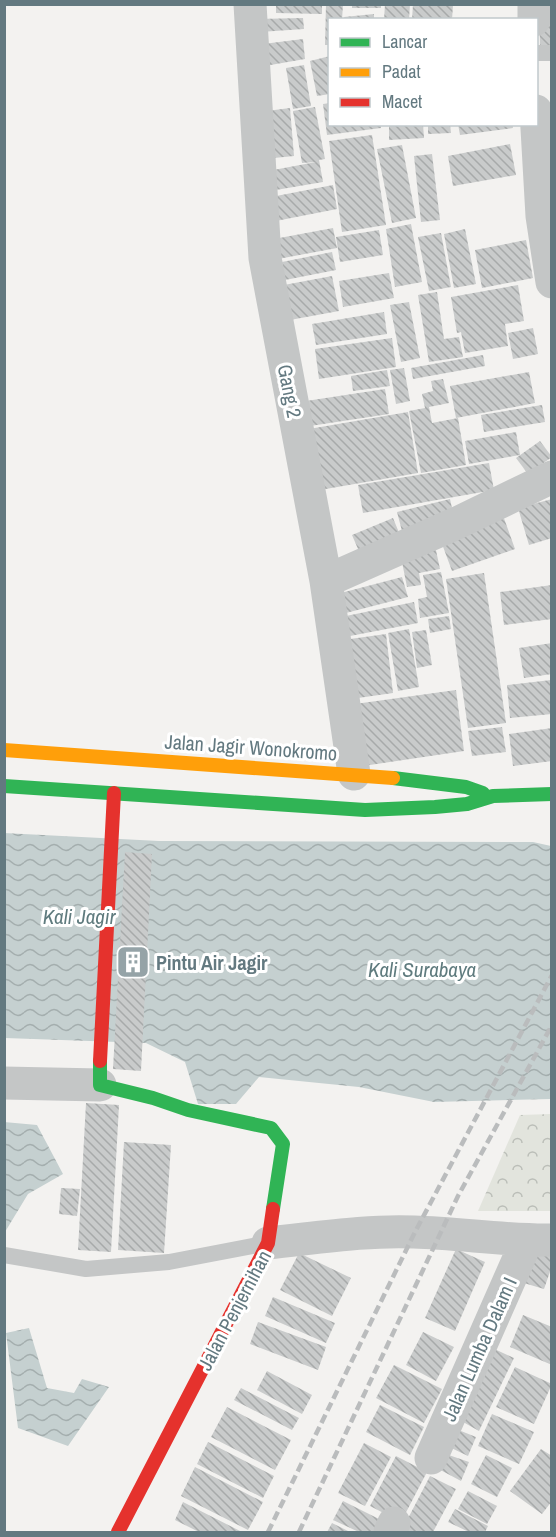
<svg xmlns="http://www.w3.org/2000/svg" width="556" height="1537" viewBox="0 0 556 1537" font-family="'Archivo Narrow',sans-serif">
	<defs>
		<pattern id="park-crowns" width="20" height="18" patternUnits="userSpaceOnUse" patternTransform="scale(1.5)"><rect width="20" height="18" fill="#e2e4dd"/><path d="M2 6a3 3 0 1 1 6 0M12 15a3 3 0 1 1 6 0" fill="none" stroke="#bbbeb8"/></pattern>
		<pattern id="water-waves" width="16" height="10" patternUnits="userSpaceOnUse" patternTransform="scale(1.5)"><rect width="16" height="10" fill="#c5d0d0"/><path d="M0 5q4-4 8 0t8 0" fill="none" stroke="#a4aeae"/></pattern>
		<pattern id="building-back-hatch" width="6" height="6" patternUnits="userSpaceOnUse" patternTransform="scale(1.5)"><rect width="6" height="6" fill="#c9cbcb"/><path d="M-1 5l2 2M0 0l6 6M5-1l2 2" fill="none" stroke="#a7aaaa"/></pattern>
	</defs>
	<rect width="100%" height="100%" fill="#f3f2f0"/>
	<path fill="url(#park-crowns)" d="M551 1114V1211H478L520 1115Z"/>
	<path fill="url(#water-waves)" d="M4 833 159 841 533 842 551 846V1099L434 1102 359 1087 259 1077 236 1104H198L185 1062 146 1043 5 1038Z
		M4 1122 37 1125 63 1174 28 1194 5 1232Z
		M29 1328 47 1388 74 1393 82 1379 109 1387 68 1446 18 1428 6 1333Z"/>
	<path fill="url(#building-back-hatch)" d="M276 4H322V14L276 13Z
		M326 4H343L342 20H330V45H325Z
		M352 4H381V8H352Z
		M385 4H410L409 20H384Z
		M413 4 453 5 452 20H412Z
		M539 5H552V47H540Z
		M374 14V20H345L344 17Z
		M303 18 304 29 260 32 257 19Z
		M303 39 305 59 259 67 255 45Z
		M330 56V94L317 96 310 61Z
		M304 65 311 106 293 109 286 68Z
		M330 103V124H381V128L327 135 323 104Z
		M315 107 325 159 319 160 323 182 270 191 268 171 316 162 302 163 293 111Z
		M290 108 294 156 264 159 259 112Z
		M389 124H423L424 138 389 140Z
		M428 124H450L451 133 428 134Z
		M458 124H512L513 128 460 135Z
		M372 135 386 225 342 232 329 141Z
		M510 144 516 175 453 186 448 156Z
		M402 145 416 218 392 223 377 149Z
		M432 154 440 220 421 222 414 156Z
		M333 185 337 209 276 221 271 197Z
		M411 224 422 282 395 287 386 229Z
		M333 228 337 248 278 259 274 239Z
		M465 229 476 284 454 288 444 234Z
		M379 230 383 255 340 262 336 237Z
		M441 233 451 287 429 291 418 237Z
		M526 240 533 278 482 288 475 250Z
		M332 252 336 270 285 280 282 262Z
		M389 273 394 298 343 307 339 281Z
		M332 276 339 311 290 320 284 285Z
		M518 285 524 321 505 324 508 346 465 353 461 332 457 333 451 297Z
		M437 292 444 339 459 337 463 357 429 362 418 295Z
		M409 302 420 358 401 362 390 305Z
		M384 312 387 334 316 345 312 324Z
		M533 328 538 354 513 359 508 333Z
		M392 338 396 367 319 379 315 349Z
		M483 355 485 366 413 379 411 368Z
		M404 368 410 401 396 404 390 370Z
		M387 370 390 386 353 391 351 376Z
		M529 372 535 403 456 418 450 386Z
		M443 379 449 403 429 407 432 423 458 418 466 465 421 473 409 411 425 408 422 394 433 391 431 381Z
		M385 389 389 414 310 426 306 401Z
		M542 405 545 422 484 432 481 415Z
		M408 412 418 473 320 490 309 429Z
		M516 432 520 455 469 464 465 441Z
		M540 441 552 457 528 474 516 458Z
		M489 463 494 490 363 513 358 485Z
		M450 499 455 522 403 535 397 512Z
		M552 499V538L529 545 518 508Z
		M501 510 515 549 452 571 438 533Z
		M393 518 402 540 361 556 352 535Z
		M434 541 440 569 419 573 421 585 407 587 401 557Z
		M441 572 449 613 420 618 418 599 427 597 423 575Z
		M484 573 506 723 468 728 446 579Z
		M402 577 408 597 342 614 337 594Z
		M552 585V619L504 625 500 592Z
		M414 602 418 623 350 636 346 616Z
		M449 616 451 629 430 633 428 619Z
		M409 629 419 687 398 691 388 633Z
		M426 630 432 665 417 668 412 632Z
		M386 634 393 693 351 699 343 640Z
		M552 643V674L524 678 519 648Z
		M551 680 552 714 510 718 507 685Z
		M456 690 464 751 363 766 355 704Z
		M502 727 506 752 472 756 468 731Z
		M552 728V761L513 766 509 734Z
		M125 852 152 854 141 1071 113 1069Z
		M86 1103 119 1105 111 1252 78 1250Z
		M124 1142 171 1145 164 1253 118 1250Z
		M61 1188 80 1189 77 1216 59 1214Z
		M532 1244 552 1250V1266L544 1289 517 1281Z
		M456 1249 485 1262 455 1331 425 1318Z
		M299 1253 351 1278 332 1316 280 1290Z
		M273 1297 335 1323 326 1343 265 1316Z
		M523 1315 552 1327V1365L510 1347Z
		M258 1322 326 1347 318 1370 250 1344Z
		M423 1332 454 1347 436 1381 406 1365Z
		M488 1346 514 1358 479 1431 456 1418Z
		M394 1365 442 1389 424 1423 376 1398Z
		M515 1367 552 1384 534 1424 496 1407Z
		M267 1371 312 1395 302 1414 257 1390Z
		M241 1388 299 1418 292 1430 234 1400Z
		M380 1405 424 1427 410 1455 366 1432Z
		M227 1407 291 1440 275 1470 211 1437Z
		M492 1414 534 1432 519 1464 478 1446Z
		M451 1427 476 1437 468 1456 443 1444Z
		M208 1442 274 1476 263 1498 197 1464Z
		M364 1443 391 1457 365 1506 338 1493Z
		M541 1449 552 1456V1501L542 1514 510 1491Z
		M440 1452 469 1462 461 1481 433 1466Z
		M486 1455 512 1468 497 1497 471 1484Z
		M396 1456 427 1472 401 1522 370 1506Z
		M195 1467 263 1502 248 1530 181 1496Z
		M430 1476 456 1489 433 1532H408L402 1530Z
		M468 1491 497 1506 487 1524 458 1509Z
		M343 1501 385 1522 380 1532H359L333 1520Z
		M183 1502 242 1532H199L175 1520Z
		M455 1509 488 1526 485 1532H469L448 1522Z
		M332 1523 350 1532H327Z"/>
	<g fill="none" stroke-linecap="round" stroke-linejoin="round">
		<path stroke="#c4c6c6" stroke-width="16" d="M536 53H552
			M4 1255 86 1269 169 1262 268 1243"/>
		<path stroke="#c4c6c6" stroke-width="33" d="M250 4 265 258 326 581 354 774
			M534 4V20
			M536 111 542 216 552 282
			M326 581 457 523 552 477
			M4 1083 100 1085
			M268 1243C317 1238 366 1230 414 1232 460 1233 506 1241 552 1240
			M431 1458 527 1240
			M390 1532 394 1523"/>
		<path stroke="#30b455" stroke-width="14" d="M393 778 466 787 483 793
			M4 786 365 810 435 807 467 804 493 796 552 794
			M100 1061V1085L153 1098 188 1110 271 1128 283 1144 273 1209"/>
		<path stroke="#ff9f0a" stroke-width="14" d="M4 750 393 778"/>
		<path stroke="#e5322d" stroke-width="14" d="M100 1061 114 793
			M118 1532 268 1243 273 1209"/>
		<path stroke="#babcbd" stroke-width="4.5" stroke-dasharray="9 4.5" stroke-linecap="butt" d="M268 1532 415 1232 552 975
			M299 1532 458 1196 552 1025"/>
	</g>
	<defs>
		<symbol id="building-square" viewBox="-11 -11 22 22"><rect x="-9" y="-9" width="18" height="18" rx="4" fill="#95a3a7" stroke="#fff"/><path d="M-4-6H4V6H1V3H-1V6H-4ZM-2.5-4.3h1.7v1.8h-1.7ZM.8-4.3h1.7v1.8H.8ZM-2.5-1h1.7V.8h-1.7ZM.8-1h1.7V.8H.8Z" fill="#fff"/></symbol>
	</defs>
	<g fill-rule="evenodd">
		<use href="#building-square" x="114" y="943" width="38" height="38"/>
	</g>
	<g text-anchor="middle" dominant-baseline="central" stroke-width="6" stroke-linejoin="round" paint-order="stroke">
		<g font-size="20" fill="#637980" stroke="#fff">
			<text transform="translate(290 391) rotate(79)">Gang 2</text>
			<text transform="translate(251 747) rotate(4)">Jalan Jagir Wonokromo</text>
			<text transform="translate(234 1310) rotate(-62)">Jalan Penjernihan</text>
			<text transform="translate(479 1349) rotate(-66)">Jalan Lumba Dalam I</text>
		</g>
		<g font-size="20" font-weight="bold" fill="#637980" stroke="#fff" text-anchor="start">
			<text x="156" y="962">Pintu Air Jagir</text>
		</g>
		<g font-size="21" font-style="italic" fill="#5f7b7e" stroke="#fff">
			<text x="79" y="916">Kali Jagir</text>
			<text x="422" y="969">Kali Surabaya</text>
		</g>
	</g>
	<rect width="556" height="1537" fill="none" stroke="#637980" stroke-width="12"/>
	<rect x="328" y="18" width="210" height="108" fill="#ffffff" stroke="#c1c9cc" stroke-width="1.5"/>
	<rect x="340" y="38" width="30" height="9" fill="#30b455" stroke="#c1c9cc" stroke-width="1.5"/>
	<text x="382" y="48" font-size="18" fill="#637980">Lancar</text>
	<rect x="340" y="68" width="30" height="9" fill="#ff9f0a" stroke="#c1c9cc" stroke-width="1.5"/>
	<text x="382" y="78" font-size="18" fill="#637980">Padat</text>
	<rect x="340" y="98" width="30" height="9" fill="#e5322d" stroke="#c1c9cc" stroke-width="1.5"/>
	<text x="382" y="108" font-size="18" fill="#637980">Macet</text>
</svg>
